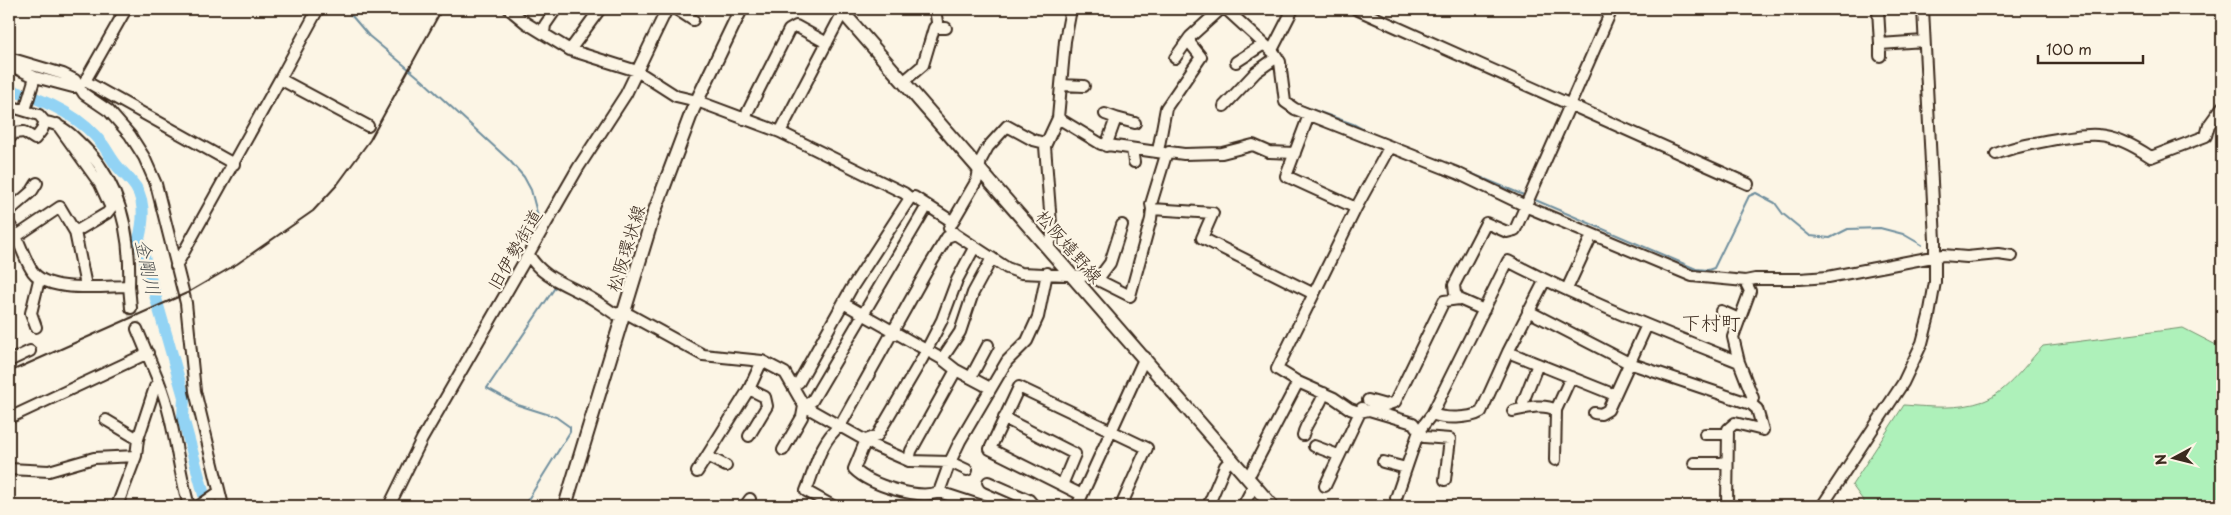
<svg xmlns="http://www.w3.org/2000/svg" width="2231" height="515" viewBox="0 0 2231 515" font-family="'Playpen Sans','Klee One',sans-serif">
	<rect width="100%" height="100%" fill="#fcf5e5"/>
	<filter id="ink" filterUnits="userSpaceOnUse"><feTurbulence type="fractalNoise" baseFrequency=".02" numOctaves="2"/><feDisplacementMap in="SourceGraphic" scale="10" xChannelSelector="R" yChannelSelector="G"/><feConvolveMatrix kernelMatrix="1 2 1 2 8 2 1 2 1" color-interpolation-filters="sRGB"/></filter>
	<g filter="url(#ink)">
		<path fill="#aef1ba" stroke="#748e6c" d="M2183 328 2222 348V506H1867L1852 485 1904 405C1931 407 1958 410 1984 401 2006 393 2028 362 2043 346Z"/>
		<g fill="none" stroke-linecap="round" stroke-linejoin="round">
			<path stroke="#6f8f9e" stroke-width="2" d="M346 9 369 36 422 80 510 161 524 177 531 190 540 224
				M1234 9 1271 43
				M1280 52 1284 61
				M1289 98 1294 103 1353 124 1373 135
				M1436 159 1526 196
				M1533 199 1696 269 1708 270 1714 268 1749 196 1756 193 1775 203 1783 214 1810 236 1830 238 1848 229 1880 228 1903 234 1922 245
				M524 506 570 432V427L556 417 518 405 487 388 552 292 556 286 553 284"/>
			<path stroke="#92d3f4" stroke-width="12" d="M9 90C44 99 80 115 103 145 108 152 112 160 118 167 122 172 127 176 131 181 146 197 144 219 139 239L184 397 183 418 207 506"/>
			<path stroke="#d5ccbd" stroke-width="10" stroke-dasharray="10 5" stroke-linecap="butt" d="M131 308 137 329"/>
			<defs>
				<path id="minor" d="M318 9 280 79 368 126
					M509 9 526 23 570 50 637 71 676 96 697 101 780 132 904 193 910 198 914 197 953 222
					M676 9 693 20
					M935 9 937 22
					M1226 9 1275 54 1280 62 1285 102 1295 109 1457 173 1532 209 1692 276 1745 281 1755 279H1800L1828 277 1943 255 1967 257 1998 254 2012 256
					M1356 9 1748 184
					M1878 9 1880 44
					M544 33 545 25 556 9
					M570 50 600 9
					M1272 50 1293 9
					M1880 56V44L1924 41
					M9 58 63 74 75 80 84 94 109 111 130 135 144 157 156 184 186 303 195 391 223 506
					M1175 58 1190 37
					M1236 62 1264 44
					M9 65 35 77 73 87 79 86 85 81 126 9
					M85 81 234 164
					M903 82 923 65 934 28H946
					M1061 85 1084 86
					M9 106 39 115 45 122 42 130 35 139 24 132 14 133 9 139
					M1224 106 1256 72 1277 57
					M25 110 35 77
					M1105 114 1116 118 1106 146
					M1309 115 1286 176 1356 208
					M1058 118 1101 144 1164 153
					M1116 118 1135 123
					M744 119 789 30 796 26 827 43
					M45 122C59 124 68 131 78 141 119 178 131 232 129 286
					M57 124 100 184 111 208 107 213 75 232 86 286
					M780 132 843 12
					M1045 143 1033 140 1007 126 988 147 981 160 977 180 949 228 955 234 1007 268 1021 273 1090 276 1130 296 1151 219 1152 209 1213 213 1202 238 1314 294
					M1132 149 1134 162
					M1158 151 1166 108 1201 57 1190 43V37L1221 9
					M1996 154C2013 146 2080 133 2098 135 2116 136 2136 147 2151 157L2206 136 2209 125 2222 107
					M1152 209 1151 204 1166 155 1169 152 1184 154 1222 153 1253 145 1269 152 1295 153
					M9 211 32 191 37 183
					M9 224C19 238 22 254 31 269 44 294 104 286 129 286L131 308
					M17 236 60 207 75 232
					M1048 247 1052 237 1045 146 1058 118 1065 41 1071 9
					M974 248 957 280 942 320 922 359 877 436 866 440 854 469C870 485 918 500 939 492L982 506
					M529 255C542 278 566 284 589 297 598 302 606 308 615 314L624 312 630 315 703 355 762 361 785 373 804 406 877 447 909 461 950 462 960 441 1007 361 1027 341 1038 317 1047 273
					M176 266 280 79
					M1098 279 1110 263 1122 225
					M1545 280 1508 352 1481 412C1469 419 1445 419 1432 414L1508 261C1582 300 1661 331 1739 362
					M1745 281 1750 291 1733 337 1739 362 1753 398 1751 404
					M1567 289 1592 235
					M1459 299 1484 310
					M843 303 942 359 956 370
					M1528 311 1629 363 1751 404 1757 409 1763 430 1735 423 1728 429 1727 506
					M1721 311 1739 319
					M36 327 31 313 39 280
					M1508 352 1615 395
					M942 359 960 332 973 293 992 258
					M9 361 30 351
					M971 377 988 345
					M159 382C175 422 177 465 189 506
					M1298 382 1277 369 1356 208 1389 148
					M793 386 799 382 851 289 910 198
					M749 389 765 397 767 406 749 436
					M1368 400 1386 405 1395 402 1444 301 1459 299 1455 293 1454 285 1486 223 1507 232 1515 230 1612 9
					M1523 402 1538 364
					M1513 411C1526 408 1543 403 1556 410
					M1594 413 1601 414 1608 410 1647 325
					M1432 414 1419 431 1424 437 1450 439 1445 480
					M9 418 148 353
					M1004 418 1075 454 1062 485
					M106 420 138 439
					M1705 434H1728
					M1303 435C1306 420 1320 409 1324 393
					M1314 446 1338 455
					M783 450 802 417 804 406 812 401 924 211
					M707 456 726 466
					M1555 460 1556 410 1571 377
					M909 461 911 451 956 370 990 388
					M1383 462 1406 468
					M1694 463H1721L1727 461
					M9 469 49 471 94 458 136 456
					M697 472 749 389 762 361
					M1251 472 1298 382 1334 398 1350 409 1359 412 1369 410 1413 423 1419 431 1396 498
					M988 482 1029 500 1034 506
					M1325 486 1362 408
					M939 492 950 462 967 470
					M1082 495 990 449 1019 387 1147 448 1121 506
					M117 506 136 456 138 439 155 387 159 382 137 329
					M199 506 219 492
					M389 506 422 439 578 168 626 94 667 9
					M745 506 750 499
					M833 506 806 491C815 469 820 441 840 426L930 265 947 237 955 234
					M1077 506 1145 357
					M1208 506 1225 466 1232 459
					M1243 506 1254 485
					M1822 506 1903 383 1922 343 1929 316 1935 282V240L1923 9"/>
				<path id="major" d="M840 9 1272 506
					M565 506 654 213 693 109 741 9"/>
			</defs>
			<use href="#minor" stroke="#3b2a1e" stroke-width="14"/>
			<use href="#major" stroke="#3b2a1e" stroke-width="16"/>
			<use href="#minor" stroke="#fcf5e5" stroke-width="10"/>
			<use href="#major" stroke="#fcf5e5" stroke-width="12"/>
			<path stroke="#3b2a1e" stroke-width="2" d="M9 372 187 293 237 264 313 211 337 185 370 140 442 9"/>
		</g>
	</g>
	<g text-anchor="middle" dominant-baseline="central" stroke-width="4.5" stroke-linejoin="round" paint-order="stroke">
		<g font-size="18" fill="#3b2a1e" stroke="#fcf5e5">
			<text transform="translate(1070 246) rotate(49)">松阪嬉野線</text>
			<text transform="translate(625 248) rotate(-73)">松阪環状線</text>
			<text transform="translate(514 249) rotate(-60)">旧伊勢街道</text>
		</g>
		<g font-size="19" font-style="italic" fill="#515454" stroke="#fcf5e5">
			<text transform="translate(149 267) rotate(78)">金剛川</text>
		</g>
		<g font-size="20" fill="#3b2a1e" stroke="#fcf5e5">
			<text x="1711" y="322">下村町</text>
		</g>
	</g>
	<rect width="2231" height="515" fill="none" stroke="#fcf5e5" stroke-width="30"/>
	<rect x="15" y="15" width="2201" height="485" fill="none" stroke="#3b2a1e" stroke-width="2" filter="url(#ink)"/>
	<g transform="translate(2174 458) rotate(263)" stroke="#fcf5e5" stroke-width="4" paint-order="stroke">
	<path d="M0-4L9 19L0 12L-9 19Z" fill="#3b2a1e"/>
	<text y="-8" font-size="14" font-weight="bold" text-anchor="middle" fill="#3b2a1e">N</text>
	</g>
	<path d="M2038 55v8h105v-8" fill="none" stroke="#3b2a1e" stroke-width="2.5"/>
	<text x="2046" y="55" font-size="15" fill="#3b2a1e" stroke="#fcf5e5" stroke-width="4" paint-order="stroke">100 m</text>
</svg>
